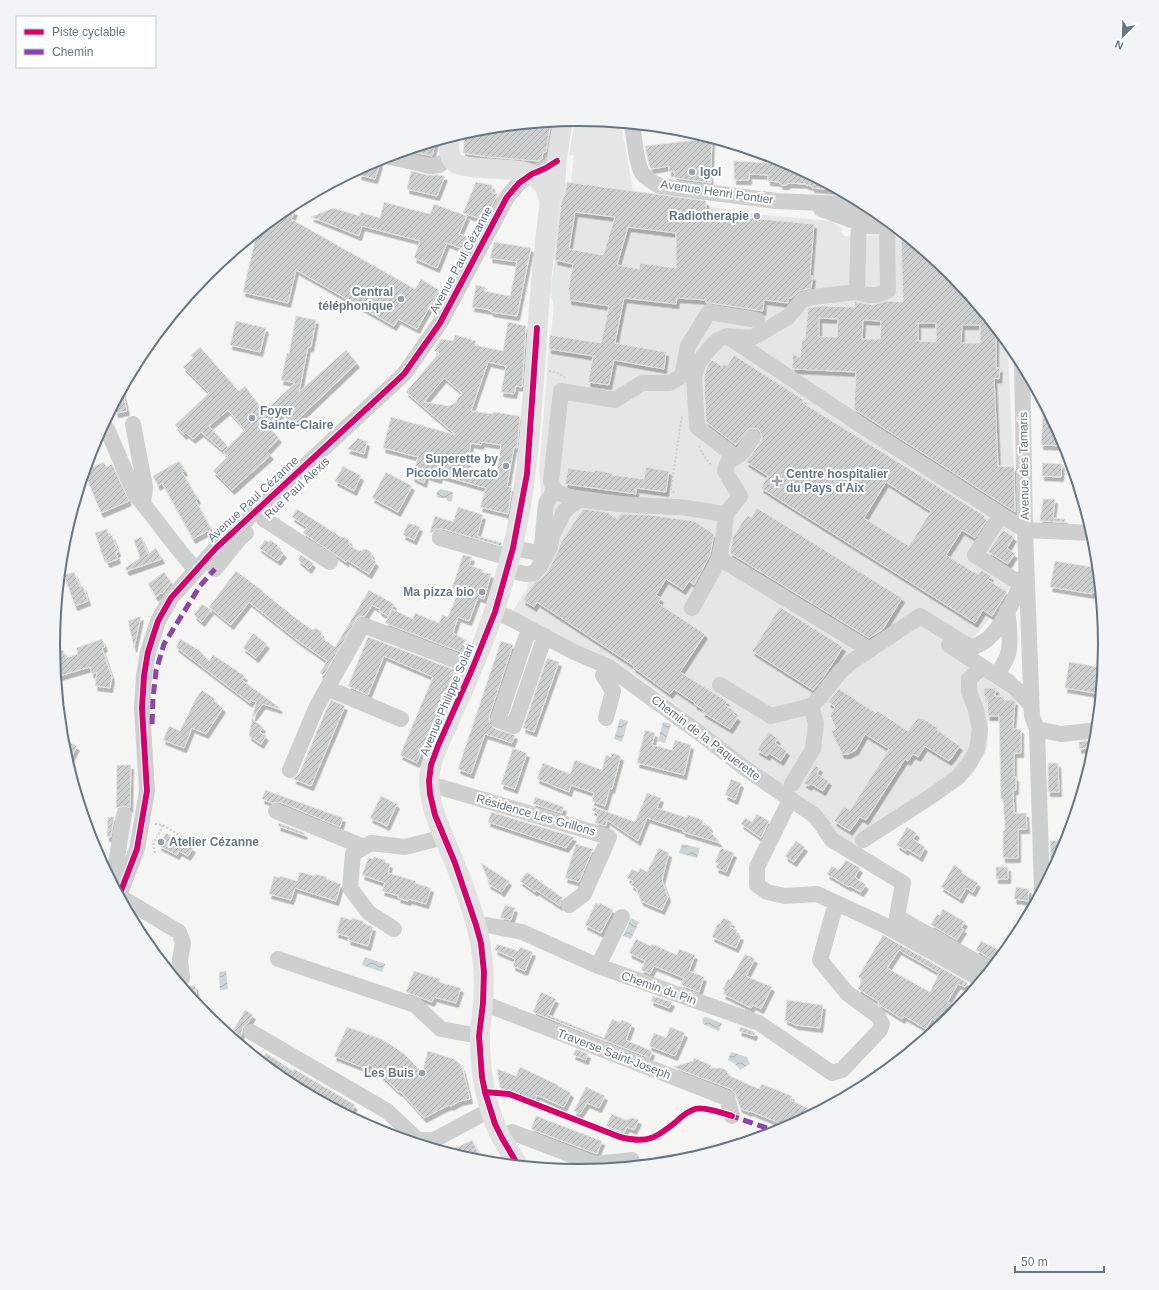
<svg xmlns="http://www.w3.org/2000/svg" width="1159" height="1290" viewBox="0 0 1159 1290" font-family="Helvetica,sans-serif">
	<defs>
		<pattern id="water-waves" width="16" height="10" patternUnits="userSpaceOnUse"><rect width="16" height="10" fill="#ccd6d8"/><path d="M0 5q4-4 8 0t8 0" fill="none" stroke="#a9b2b5"/></pattern>
		<pattern id="building-hatch" width="6" height="6" patternUnits="userSpaceOnUse"><rect width="6" height="6" fill="#ced0d0"/><path d="M-1 1l2-2M0 6l6-6M5 7l2-2" fill="none" stroke="#abaeae"/></pattern>
		<filter id="shadow"><feDropShadow dx="2.5" dy="4.5" stdDeviation="0" flood-color="#0004"/></filter>
	</defs>
	<rect width="100%" height="100%" fill="#f5f5f3"/>
	<path fill="#e5e7e6" d="M575 119 621 123 633 191 705 200 706 206 754 214 831 221 843 229 841 231 844 236 905 235 952 273 1007 339 1014 467 1015 531 1014 572 1007 592 992 616 971 641 959 658 986 679 1017 700 1016 721H988V744L986 751 972 775 860 850 839 837 669 699 622 666 561 638 512 612 527 589 537 531 541 488 539 473 549 349 554 307 550 292 555 260 550 259 563 182 571 183 574 156 569 155Z"/>
	<path fill="url(#water-waves)" d="M440 489 453 492 452 501 449 502 446 498H439L436 496 437 492Z
		M620 719 628 721 622 742 614 739Z
		M663 722 671 724 665 743 658 741Z
		M682 844 700 848 697 858 679 853Z
		M631 918 639 922 631 939 623 936Z
		M365 957 385 964 382 972 362 965Z
		M226 971 228 989 220 990 219 972Z
		M704 1017H706L722 1023 719 1031 703 1024 702 1019Z
		M731 1052 747 1057 750 1064 740 1070 735 1064 728 1060Z"/>
	<path fill="url(#building-hatch)" stroke="#e4e4e3" fill-rule="evenodd" filter="url(#shadow)" d="M551 121 546 152H543L542 159 539 161 490 157 463 153 465 132 477 129Z
		M712 138 711 167 709 168 711 183 675 178 674 171 669 172V166L651 169 649 165 645 146Z
		M436 141 432 156 405 150 415 147Z
		M377 159 380 163 375 179 359 175 361 168Z
		M734 161 786 164 788 162 839 190 812 188V186L806 185V184L788 183 787 185H781L779 182 768 181V175L749 174V180H734Z
		M411 171 428 175H438L445 176 437 196 407 189Z
		M476 182 492 185V193L498 194 484 220 463 213Z
		M567 182 706 201V214L814 224 810 276H813L811 288 799 291 791 298H788V303L764 300 763 311 711 303H706V300L677 298 676 304 624 298 615 343 666 352 664 369 614 360 609 385 588 382 593 356 549 349 550 335 601 343 609 306 569 300 570 291H568L573 264 555 260 561 203 565 194ZM575 212 615 217 603 255 569 249ZM628 227 676 233V268L640 263 639 269 617 265Z
		M384 202 430 214 434 204 467 216 459 234 474 239 468 251 447 243 437 268 414 258 420 241 362 226 359 236 311 217 333 208 360 216V212L380 218Z
		M286 208 295 211 291 219 415 289 421 279 439 290 417 329 398 319 394 326 296 270 288 303 243 292 257 232Z
		M903 233 952 273 996 327V368H1000L999 379 994 378 998 466 1014 467 1015 512 854 409 856 372 794 369 792 368 793 353 800 358 802 340H805L808 308 820 306 855 307 854 302H856L873 305 887 301 903 302 901 235ZM819 318 838 319 837 337H819ZM863 320 881 321 880 339H862ZM918 323H936V342L918 341ZM962 325H980V343H961Z
		M494 242 531 248 517 316 491 312V310L472 307 476 285 485 287 484 291 510 296 517 262 490 258Z
		M296 316 316 320 311 347H308L299 392 346 350 357 363 294 423 283 412 267 425 279 438 267 451 271 455 232 490 213 471 228 456 223 452 245 430 228 410 209 426 227 445 222 450 201 432 193 439 186 433 184 435 175 425 209 393 183 367 193 358 191 355 200 347 239 391 245 386 264 412 295 383 281 380 287 353 289 354Z
		M236 321 266 328 260 352 230 345Z
		M508 322 526 326 522 387 516 386 514 394 501 392 506 366 488 362 471 411 493 414V412L520 416 517 448 514 447 507 486 512 488 508 514 480 507 486 488 440 475 439 479 426 475 424 483 412 477 418 457 383 448 391 417 456 435 406 392 439 353 434 351 441 339 453 341 455 335 471 339V340L476 341 475 345 503 351ZM444 378 462 393 455 403 449 406 424 402ZM482 442 501 445 496 476 470 470 471 464H467L471 443 481 445Z
		M734 355 804 400 803 403 985 516 984 518 987 520 975 538 962 530 946 555 979 575 981 570 991 576 988 580 1007 592 992 616 983 610 975 623 761 488 768 476 746 462 761 442 762 437 761 433 758 429 754 428 749 429 736 445 706 422 704 377 707 367 712 360 722 366 723 363 727 366ZM886 482 931 511 909 546 864 518Z
		M122 390 127 411 116 413 114 404Z
		M1044 402 1066 444 1067 446 1041 445Z
		M358 438 367 442 364 454 347 449Z
		M179 461 185 471 182 472 198 499 196 501 211 529 193 539 162 483 158 486 153 476Z
		M104 462 106 467 112 464 129 501 101 513 84 472 85 470Z
		M1042 463 1062 464 1061 477 1042 476Z
		M343 466 361 476 354 491 335 481Z
		M646 467 669 471 666 492 636 488V494L565 484 568 468 594 472V470L613 473 612 475 644 479Z
		M386 472 412 486 398 512 372 498Z
		M1043 499H1055L1053 518 1065 519V522L1040 521Z
		M458 507 483 515 477 536 502 543 501 546 443 529H437L432 533 430 532 435 516 453 522Z
		M757 508 902 598 883 629 869 638 730 553 733 537 747 515 751 518Z
		M297 509 341 537H343L349 540V545L359 551 366 549 371 552 372 559 376 562 369 574 347 560 346 562 303 533 307 527 292 517Z
		M583 509 607 512 617 519 621 514 650 515 694 521 714 534 710 555 694 585 689 581 683 590 666 579 656 595 661 598 658 603 705 634 680 672 727 701 725 705 735 711 733 714 738 717 730 729 702 712 704 710 694 704 695 703 674 689 670 694 633 667 634 666 537 602 534 607 523 600 535 582 541 579 548 571 558 551 560 544Z
		M408 523 420 527 414 540 403 535Z
		M107 529 109 536 112 535 118 552 116 553 118 559 107 563 105 557H103L95 533Z
		M1003 530 1014 537 1007 548 1015 554 1008 564 988 552Z
		M141 537 148 554 156 548 162 559 127 571 125 568 140 558 134 540Z
		M265 540 269 542 270 540 278 545 277 548 284 553 278 561 259 548Z
		M301 555 313 563 309 569 298 560Z
		M463 555 472 557 469 565 483 570 482 572 491 574 484 599 478 597 469 621 458 617 453 633 469 642 470 644 466 654 385 623 392 609 413 619 415 613 439 623 442 615 448 617 459 590 452 588Z
		M1055 561 1098 568 1101 593 1093 592 1092 594 1050 587Z
		M236 571 263 591V592L297 619 312 630 316 628 321 632 322 638 335 647 369 590 394 604 388 616 379 611 380 609 372 605 365 616 358 617 324 675 320 673 327 661 297 640 249 602 231 625 209 607Z
		M74 572 80 587 83 586 88 601 75 606 64 575Z
		M164 572 171 582 162 594 161 593 156 597 148 584Z
		M202 604 211 610 202 622 194 615Z
		M780 607 843 647 823 678 813 690 752 651Z
		M141 616 134 648 128 621Z
		M253 633 267 644 256 658 243 648Z
		M368 637 455 670 417 763 400 755 433 677 384 656 368 695 348 686Z
		M102 639 105 647 102 648 112 677 110 688 95 686 97 672 92 674 90 667 56 677 54 653 63 650 66 658 78 654 76 648Z
		M180 639 199 650 209 661 213 655 245 676 242 680 280 708 279 709 263 704 252 719 256 702 251 700 250 703 176 647Z
		M501 641 513 645 489 717V723L495 729 515 735 512 743 485 734 471 774 458 769Z
		M547 658 559 662 534 732 523 728Z
		M1069 662 1104 668 1101 694 1065 688Z
		M984 688H996L995 696 1004 697V700H1013L1015 701 1013 729H1021V753H1014V777H1016V790H1013L1014 813H1026L1027 829H1018V858H1003V830H1005L1003 799H1001L999 716H988L987 697H984Z
		M839 689 876 713 878 711 908 731 917 719 919 718 924 719 938 728 937 730 960 746 951 759H950L949 761 925 746 918 757 913 754 908 761 905 759 866 820 860 817 850 831 834 821 844 806 850 810 889 749 865 734 856 750 848 754H842L831 731 836 729 830 715 835 707 828 702Z
		M202 690 215 699 214 701 223 708 206 734 192 728 184 748 163 740 169 726 180 731 195 700Z
		M331 700 345 706 311 786 293 779 299 774 326 710Z
		M252 719 263 727 260 732 266 736 261 744 249 736Z
		M645 730 655 733 652 745 672 750 675 740 691 745 684 775 637 763Z
		M769 732 778 739 775 743 787 751 781 761 769 753 767 756 757 750Z
		M62 739 77 746 68 764 63 747Z
		M1089 740 1090 748 1079 749V742Z
		M513 748 527 753 515 789 501 784Z
		M612 753 621 756 612 789 610 788 605 806 592 801 594 793 571 785 569 792 537 779 543 763 570 774 575 760 602 770 606 755 611 757Z
		M1048 763H1058L1059 792H1048Z
		M117 765H131L130 808 125 806 116 808Z
		M815 765 820 768 817 774 829 781 823 791 811 784 809 786 804 783Z
		M731 779 741 783 735 800 725 795Z
		M265 790 343 818 340 827 280 802 272 803 262 799Z
		M647 793 661 798 657 808 687 818 688 815 703 820 702 824 710 826 709 830 720 843 683 832V830L647 818 638 841 607 820 606 826 595 823 598 814 592 810 594 807 635 822Z
		M381 796 397 804 387 826 370 818Z
		M535 797 564 807 562 813 533 804Z
		M491 812 574 837 566 848 488 822Z
		M757 814 769 821 761 838 741 824 745 818 752 822Z
		M108 817H114L111 837H107Z
		M279 823 305 833 304 835 278 826Z
		M907 827 917 833 913 839 925 847 920 857 907 849 906 851 897 845Z
		M166 833 193 848 188 856 179 851 177 855 159 846Z
		M1068 840 1058 862H1051L1050 841Z
		M796 841 805 847 794 862 785 856Z
		M576 844 593 849 579 882 565 878Z
		M659 848 669 853 662 880 668 897 662 910 641 901 636 888 631 885 633 881 627 878 632 869 638 872 640 868 647 872Z
		M721 848 734 853 726 872 716 868 718 863 715 862Z
		M374 857 385 860V862L390 864 388 873 416 881 415 883 431 888 426 904 409 899 408 901 398 898 399 896 382 891 385 883 362 875 368 858 373 859Z
		M846 860 860 868 855 877 866 885 861 892 850 886 849 887 827 874 832 866 839 870Z
		M481 863 509 881 502 892 488 884 490 880 487 878Z
		M954 865 963 871 962 873 978 883 973 892 966 888 960 899 941 887Z
		M996 867H1008V879H996Z
		M300 872 315 876V874L327 877 326 879 341 884 336 901 295 888 291 900 269 894 274 876 280 878V876L297 881Z
		M527 872 563 898 560 902V906L536 890 535 892 520 881Z
		M1016 887 1029 889 1028 901 1014 899Z
		M596 903 599 905 600 903 613 910 601 933 585 925Z
		M505 905 515 908 511 920 500 918Z
		M943 909 965 922 961 928 964 929 957 940 931 925 937 914 940 915Z
		M341 917 352 920V918L363 921V923L373 927 368 946 348 940 349 937 336 933Z
		M723 918 732 922 730 927 737 930 736 934 741 936 736 948 712 937 718 923 720 924Z
		M883 935 968 983 965 987 958 984 947 1002 954 1005 943 1025 932 1019 926 1029 904 1016 902 1019 878 1004 879 1002 858 989 862 980 858 977ZM899 950 939 973 930 992 887 968Z
		M636 939 651 946 652 944 677 955 679 949 695 955 689 971 704 977 699 992 681 985 684 978 654 966 650 974 641 970 645 961 629 953Z
		M981 941 1005 953 997 963 976 950Z
		M497 944 518 951 520 947 533 952 525 971 513 966 515 959 495 950Z
		M745 954 755 959 746 976 772 987 761 1009 753 1005 751 1008 723 994 725 991 723 989 728 979 730 980Z
		M414 971 440 979 439 982 461 988 456 1003 434 997 432 1002 406 992Z
		M195 985 198 1006 183 987Z
		M541 992 556 999 548 1015 604 1038 612 1019 621 1023 622 1020 632 1024 626 1040 652 1051 650 1058 533 1012Z
		M653 996 672 1002 669 1008 651 1001Z
		M787 1000 823 1005 820 1028 796 1025 785 1020Z
		M245 1010 253 1015 248 1023 243 1027 241 1036 233 1031Z
		M347 1027 381 1039 393 1046 404 1054 422 1072 428 1051 454 1059 460 1064 463 1070 470 1099 460 1101 451 1106 449 1105 424 1118 400 1091 399 1092 369 1064 367 1069 334 1056Z
		M670 1027 685 1033 675 1056 649 1046 654 1033 666 1038Z
		M741 1027 755 1032 754 1036 739 1031Z
		M576 1049 588 1054 586 1060 573 1055Z
		M266 1053 293 1071 294 1069 355 1105 349 1116 287 1083 261 1061Z
		M694 1058 711 1065 710 1068H722L726 1070 730 1076 759 1089 762 1084 792 1096 790 1100 808 1108 803 1120 789 1127 750 1111 749 1112 740 1108 736 1095 731 1089 673 1067 693 1061Z
		M520 1067 558 1085V1086L571 1093 564 1107 537 1095 534 1101 500 1088 497 1069 516 1076Z
		M586 1087 605 1096 599 1108 587 1103 580 1114 574 1111Z
		M612 1114 626 1120 633 1118 639 1120 634 1130 627 1127 624 1133 606 1126Z
		M536 1116 602 1141 597 1154 531 1129Z
		M472 1140 483 1162 477 1161 447 1152Z"/>
	<g fill="none" stroke-linecap="round" stroke-linejoin="round">
		<path stroke="#cccdcd" stroke-width="2" stroke-dasharray="2 2" stroke-linecap="butt" d="M549 371 558 373 565 377
			M699 446 704 456 712 466
			M674 493 671 489 682 415
			M69 767 72 756
			M155 824 162 825 200 847
			M155 853C150 836 161 838 162 825"/>
		<path stroke="#ced0d0" stroke-width="16" d="M632 124C634 136 636 163 642 173 647 179 654 183 660 186L776 201 868 205
			M386 156 430 166 439 165 451 157
			M821 209 868 226 896 227
			M874 209 862 211 859 214 857 292C868 296 879 297 888 290L887 227
			M727 336 870 431 1025 530 1093 533
			M1022 361 1025 530 1032 716 1037 729 1061 734 1098 730
			M133 424 145 487 143 504C161 526 177 549 196 570
			M107 429 135 494 143 504
			M737 455 732 454 697 427 694 376 699 362 710 348 718 340 727 336 752 338 788 317 802 300 812 297 857 292
			M726 514C709 512 693 508 677 507 654 506 569 504 555 490 553 488 552 484 551 481L561 391 615 400 642 383H669L682 376 688 346 709 312 757 320
			M1001 515 975 555 1021 584
			M264 519 330 562
			M440 538 510 558
			M513 548 534 552 539 551 542 545 546 503 555 490
			M719 558 870 650
			M215 569 241 537 246 533
			M507 570 526 574 534 573 540 566 545 557 550 547 552 536 564 512 570 506 581 499
			M692 608 715 567 719 558 724 534 726 514 740 496 725 471 728 462 742 453 753 437
			M1007 610C1009 623 1012 645 1007 657 1003 667 997 668 1003 679L1009 682
			M495 612 508 617 574 652 609 667 698 732 746 769 814 815 822 825 832 840 903 883 897 917 991 970
			M529 629 498 720 514 726 545 636
			M949 645 1015 688 1031 705
			M603 675 613 691 606 718
			M720 685 771 716 811 706 821 696 840 672 851 662 920 616 965 644 974 647C978 645 982 643 985 641 1004 627 1016 593 1026 573
			M327 688 401 719
			M1037 729 1042 891
			M290 770 317 706 363 625 473 667
			M792 784 813 749 816 723 811 706
			M430 787H440L609 837 584 894 569 905
			M790 800 757 867V885L767 892 785 896 817 894 884 925 982 980
			M276 811 364 847
			M863 840 930 797 958 777 970 762 977 749 980 729 976 710 969 691V679L982 667
			M119 895 113 881 124 815
			M119 896 137 849 147 791 142 708 144 676 148 652 158 621 171 598 216 548 404 374 440 323 507 197 519 183 532 174 546 168 557 161
			M119 896 179 932 183 943 180 960 182 978
			M476 925H487L522 932 598 966 759 1023 832 1073 842 1070 880 1030 882 1024 878 1016 847 993 820 960 836 903
			M394 929 369 913 350 888 353 854 371 843 405 847 444 837
			M278 959 415 1005 441 1029 479 1036
			M598 966 622 917
			M483 1003 727 1098 732 1116
			M251 1032 387 1111 418 1140H434L490 1110
			M502 1138 512 1132 595 1164 632 1160"/>
		<path stroke="#e1e1e2" stroke-width="20" d="M449 137C449 144 448 155 453 161 463 172 515 166 531 174 536 176 544 185 546 189 547 194 547 197 550 200
			M518 1165C512 1155 505 1145 500 1135 485 1104 480 1071 480 1038 479 1026 483 1014 483 1003 485 978 483 952 477 928 471 906 463 883 454 862 444 836 429 809 429 780 430 760 440 742 448 724 456 705 465 687 472 669 489 630 502 590 512 550 527 489 530 428 535 365 538 310 543 255 550 200 557 189 555 173 557 160 558 147 561 134 563 120"/>
		<path stroke="#8e44ad" stroke-width="5" stroke-dasharray="10 5" stroke-linecap="butt" d="M152 724 153 698 156 671 164 644 200 586 215 569
			M729 1115 778 1132"/>
		<defs>
			<path id="cycleway" d="M119 896 137 849 147 791 142 708 144 676 148 652 158 621 171 598 216 548 404 374 440 323 507 197 519 183 532 174 546 168 557 161
				M485 1092 509 1094 620 1137C648 1144 656 1138 677 1121 682 1116 689 1111 695 1109 704 1106 723 1113 732 1116
				M518 1165 502 1138 495 1124 485 1092 482 1077 479 1036 483 1003 484 972 481 943 476 925 455 863 435 815 430 794 429 781 431 765 438 746 473 667 495 612 513 548 527 474 537 328"/>
		</defs>
		<use href="#cycleway" stroke="#fff" stroke-width="8"/>
		<use href="#cycleway" stroke="#d6006c" stroke-width="6"/>
	</g>
	<g fill="#96a3ac" stroke="#fff" stroke-width="1.5">
		<circle cx="692" cy="172" r="4"/>
		<circle cx="757" cy="216" r="4"/>
		<circle cx="401" cy="299" r="4"/>
		<circle cx="252" cy="418" r="4"/>
		<circle cx="506" cy="466" r="4"/>
		<path d="M775 475h4v4h4v4h-4v4h-4v-4h-4v-4h4z"/>
		<circle cx="482" cy="592" r="4"/>
		<circle cx="161" cy="842" r="4"/>
		<circle cx="422" cy="1073" r="4"/>
	</g>
	<g text-anchor="middle" dominant-baseline="central" stroke-width="4" stroke-linejoin="round" paint-order="stroke">
		<g font-size="12" font-weight="bold" fill="#637785" stroke="#fff" text-anchor="end">
			<text x="700" y="172" text-anchor="start">Igol</text>
			<text x="749" y="216">Radiotherapie</text>
			<text x="393" y="292">Central<tspan x="393" dy="14">téléphonique</tspan></text>
			<text x="260" y="411" text-anchor="start">Foyer<tspan x="260" dy="14">Sainte-Claire</tspan></text>
			<text x="498" y="459">Superette by<tspan x="498" dy="14">Piccolo Mercato</tspan></text>
			<text x="786" y="474" text-anchor="start">Centre hospitalier<tspan x="786" dy="14">du Pays d'Aix</tspan></text>
			<text x="474" y="592">Ma pizza bio</text>
			<text x="169" y="842" text-anchor="start">Atelier Cézanne</text>
			<text x="414" y="1073">Les Buis</text>
		</g>
		<g font-size="12" fill="#637785" stroke="#fff">
			<text transform="translate(717 192) rotate(8)">Avenue Henri Pontier</text>
			<text transform="translate(461 260) rotate(-62)">Avenue Paul Cézanne</text>
			<text transform="translate(1024 466) rotate(-91)">Avenue des Tamaris</text>
			<text transform="translate(297 488) rotate(-43)">Rue Paul Alexis</text>
			<text transform="translate(253 499) rotate(-43)">Avenue Paul Cézanne</text>
			<text transform="translate(447 700) rotate(-67)">Avenue Philippe Solari</text>
			<text transform="translate(706 738) rotate(37)">Chemin de la Paquerette</text>
			<text transform="translate(536 815) rotate(16)">Résidence Les Grillons</text>
			<text transform="translate(659 988) rotate(19)">Chemin du Pin</text>
			<text transform="translate(614 1054) rotate(21)">Traverse Saint-Joseph</text>
		</g>
	</g>
	<path d="M0 0H1159V1290H0ZM60 645a519 519 0 1 1 1038 0a519 519 0 1 1-1038 0Z" fill="#f3f4f5" fill-rule="evenodd"/>
	<path fill="none" stroke="#637785" stroke-width="2" d="M60 645a519 519 0 1 1 1038 0a519 519 0 1 1-1038 0Z"/>
	<rect x="16" y="16" width="140" height="52" fill="#ffffff" stroke="#c1c9ce"/>
	<rect x="24" y="29" width="20" height="6" fill="#d6006c" stroke="#c1c9ce"/>
	<text x="52" y="36" font-size="12" fill="#637785">Piste cyclable</text>
	<rect x="24" y="49" width="20" height="6" fill="#8e44ad" stroke="#c1c9ce"/>
	<text x="52" y="56" font-size="12" fill="#637785">Chemin</text>
	<g transform="translate(1123 36) rotate(203)" stroke="#ffffff" stroke-width="3" paint-order="stroke">
	<path d="M0-3L7 15L0 10L-7 15Z" fill="#637785"/>
	<text y="-6" font-size="11" font-weight="bold" text-anchor="middle" fill="#637785">N</text>
	</g>
	<path d="M1015 1266v6h89v-6" fill="none" stroke="#637785" stroke-width="2"/>
	<text x="1021" y="1266" font-size="12" fill="#637785" stroke="#ffffff" stroke-width="3" paint-order="stroke">50 m</text>
</svg>
